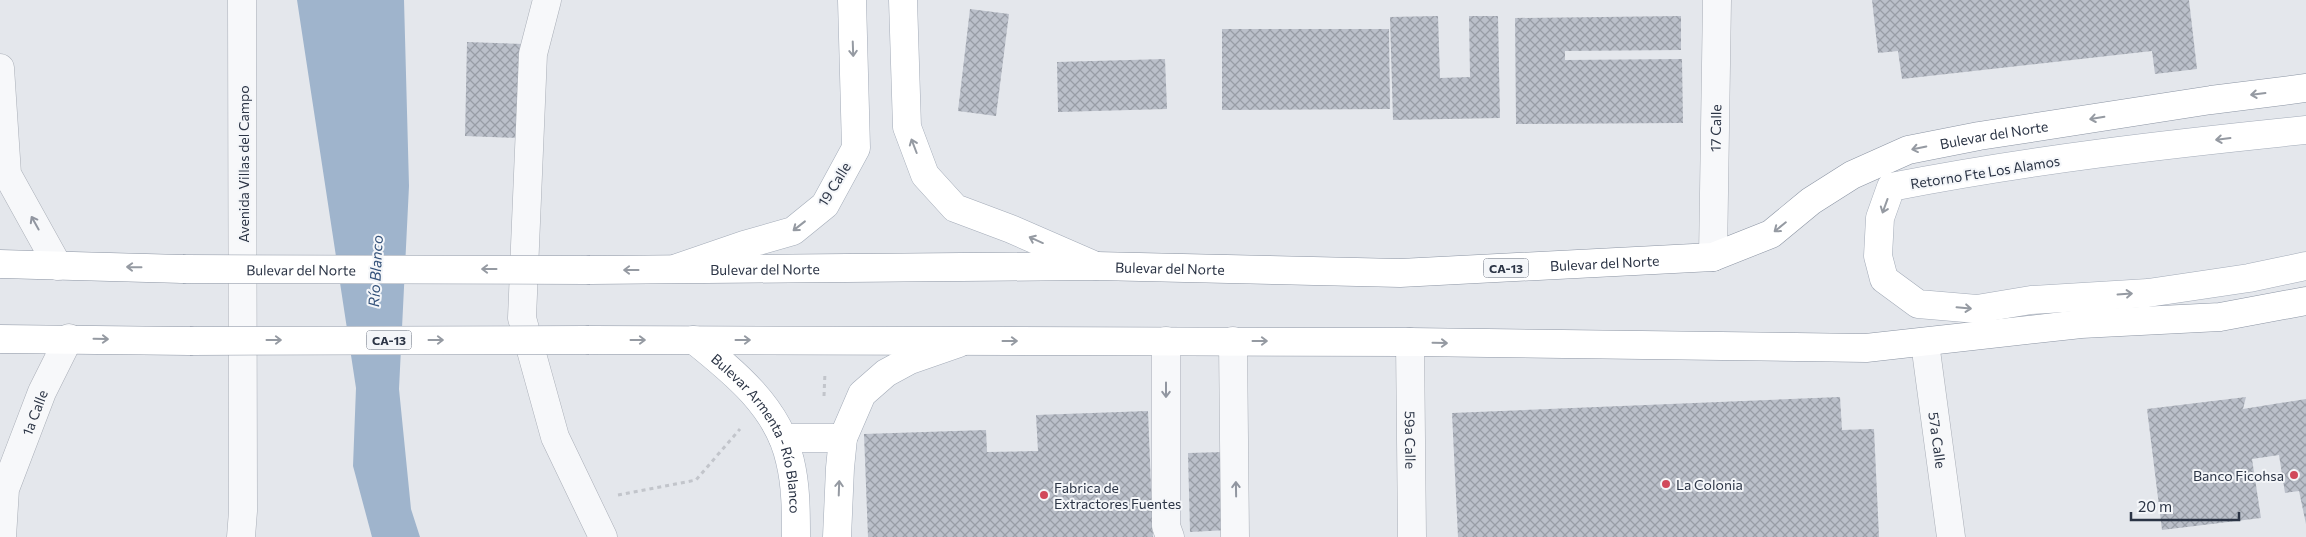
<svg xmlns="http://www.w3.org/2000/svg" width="2306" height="537" viewBox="0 0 2306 537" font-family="Commissioner,sans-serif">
	<defs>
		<pattern id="building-cross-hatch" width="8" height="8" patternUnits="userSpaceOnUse" patternTransform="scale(1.25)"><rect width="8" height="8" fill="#bbc0ca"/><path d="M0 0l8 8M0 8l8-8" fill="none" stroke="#989da6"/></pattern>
	</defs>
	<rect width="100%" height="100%" fill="#e4e7ec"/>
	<path fill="#9fb4cc" d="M297 0H404L409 186 399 389 411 509 420 537H372L353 466 356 388Z"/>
	<path fill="url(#building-cross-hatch)" d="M1872 0H2189L2197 69 2155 74 2152 51 1902 79 1898 51 1878 53Z
		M970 9 1009 14 996 116 958 111Z
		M1438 16 1440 78 1470 77 1469 16H1498L1500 118 1393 120 1390 17Z
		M1681 16V50L1565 51V60L1682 59 1683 123 1516 124 1515 18Z
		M1222 29H1389L1390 109 1222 110Z
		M467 42 523 44 520 138 465 136Z
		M1165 59 1167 109 1058 112 1057 62Z
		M1840 397 1842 430 1874 429 1879 537H1458L1452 413Z
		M2246 397 2243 409 2306 399V524L2299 491 2285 493 2279 455 2252 459 2261 518 2162 530 2147 409Z
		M1148 411 1153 537H868L864 434 986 430 987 452 1038 451 1036 415Z
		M1225 452 1228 530 1190 532 1188 453Z"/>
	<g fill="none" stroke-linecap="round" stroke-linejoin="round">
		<defs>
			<g id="minor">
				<path d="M547 0 533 54 522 318 555 437 603 537"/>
				<path d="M0 68 7 174 58 266"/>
				<path id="s1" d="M1713 257 1717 0"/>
				<path d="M1166 341V526L1170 537"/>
				<path d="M1233 341 1235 537"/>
				<path id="s2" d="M1410 342 1412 537"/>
				<path id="s3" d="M1925 343 1951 537"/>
				<path id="s4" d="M2 537 5 489 42 392 69 338"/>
				<path d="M241 537 243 511 242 0"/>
			</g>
			<g id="major">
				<path d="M903 0 907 127 925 175 955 208 1011 229 1096 266"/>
				<path d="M2306 130C2168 144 2028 160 1891 187L1880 218 1878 256 1884 279 1918 304 1977 309 2031 300 2148 293 2249 278 2306 266"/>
				<path d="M677 268 744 245 793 231 825 205 856 148 852 0"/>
				<path id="s5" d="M694 340C734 372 779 408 790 461 796 485 796 512 796 537"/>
				<path d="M783 438H843"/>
				<path d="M837 537 840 468 843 438 862 394 886 373 910 360 959 343"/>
			</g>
			<g id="highway">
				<path d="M0 264 183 269"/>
				<path id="s6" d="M590 270 1096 266 1400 273 1713 257 1771 234 1811 201 1852 175 1908 150 1979 136 2211 100 2306 88"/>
				<path d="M0 339 190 341"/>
				<path d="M589 340 1410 342 1866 348 2081 324 2220 317 2306 301"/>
			</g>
		</defs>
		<use href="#minor" stroke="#a9aeb7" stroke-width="29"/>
		<use href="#major" stroke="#a3abb8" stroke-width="29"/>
		<use href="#highway" stroke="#8b94a3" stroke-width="29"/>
		<path stroke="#c2c5cb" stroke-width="3" stroke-dasharray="4 4" stroke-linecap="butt" d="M824 396 825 372
			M618 495 696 480 740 429"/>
		<use href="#minor" stroke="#f7f8fa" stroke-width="28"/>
		<use href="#major" stroke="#fff" stroke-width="28"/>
		<use href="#highway" stroke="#fff" stroke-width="28"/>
		<defs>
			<g id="highway-bridge">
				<path id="s7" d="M183 269 590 270"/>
				<path d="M190 341 589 340"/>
			</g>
		</defs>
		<use href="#highway-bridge" stroke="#8b94a3" stroke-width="29" stroke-linecap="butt"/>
		<use href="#highway-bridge" stroke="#fff" stroke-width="28"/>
	</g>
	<defs><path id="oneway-shaft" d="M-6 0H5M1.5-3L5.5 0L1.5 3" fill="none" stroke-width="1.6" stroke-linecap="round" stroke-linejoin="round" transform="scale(1.25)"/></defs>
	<g stroke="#959aa2">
		<use href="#oneway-shaft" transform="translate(853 49) rotate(88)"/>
		<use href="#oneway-shaft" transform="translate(2258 94) rotate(173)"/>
		<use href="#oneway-shaft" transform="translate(2097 118) rotate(171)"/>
		<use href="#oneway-shaft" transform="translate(2223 139) rotate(173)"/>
		<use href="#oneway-shaft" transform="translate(914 146) rotate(-111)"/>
		<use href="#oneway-shaft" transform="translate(1919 148) rotate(168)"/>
		<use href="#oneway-shaft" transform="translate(1885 206) rotate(110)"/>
		<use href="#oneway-shaft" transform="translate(799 226) rotate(142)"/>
		<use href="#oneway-shaft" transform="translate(1780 227) rotate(141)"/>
		<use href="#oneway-shaft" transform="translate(1036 240) rotate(-156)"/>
		<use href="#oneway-shaft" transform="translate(134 267) rotate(-179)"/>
		<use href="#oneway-shaft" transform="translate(489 269) rotate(-180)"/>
		<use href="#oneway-shaft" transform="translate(631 270) rotate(180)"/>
		<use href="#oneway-shaft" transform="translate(2125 294) rotate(-4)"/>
		<use href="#oneway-shaft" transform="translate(1964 308) rotate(5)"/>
		<use href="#oneway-shaft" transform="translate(101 339) rotate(1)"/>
		<use href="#oneway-shaft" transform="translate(274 340)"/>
		<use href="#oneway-shaft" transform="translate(436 340)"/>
		<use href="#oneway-shaft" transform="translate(638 340)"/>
		<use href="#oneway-shaft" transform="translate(743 340)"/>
		<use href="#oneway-shaft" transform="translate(1010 341)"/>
		<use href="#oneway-shaft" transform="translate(1260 341)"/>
		<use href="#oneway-shaft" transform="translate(1440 343) rotate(1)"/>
		<use href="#oneway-shaft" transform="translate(839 488) rotate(-88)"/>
	</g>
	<g stroke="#9196a0">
		<use href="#oneway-shaft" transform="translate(35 223) rotate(-119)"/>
		<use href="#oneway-shaft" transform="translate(1166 390) rotate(90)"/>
		<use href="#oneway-shaft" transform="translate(1236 489) rotate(-91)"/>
	</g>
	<g fill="#d1495b" stroke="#f4f6f9" stroke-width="2">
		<circle cx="2294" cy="475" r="5"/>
		<circle cx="1666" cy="484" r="5"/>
		<circle cx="1044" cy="495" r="5"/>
	</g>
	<g text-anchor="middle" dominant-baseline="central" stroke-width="4" stroke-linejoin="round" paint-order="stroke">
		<g fill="#f4f6f9" stroke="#676e7b" stroke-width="1">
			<rect x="1483.5" y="258.5" width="45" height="19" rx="4"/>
			<rect x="366.5" y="330.5" width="45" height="19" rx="4"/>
		</g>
		<g font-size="12" font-weight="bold" fill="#2b3445">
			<text x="1506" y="268">CA-13</text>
			<text x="389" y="340">CA-13</text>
		</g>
		<g font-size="14" fill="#2b3445" stroke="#f4f6f9">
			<text stroke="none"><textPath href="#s1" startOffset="129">17 Calle</textPath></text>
			<text stroke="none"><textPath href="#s6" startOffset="1435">Bulevar del Norte</textPath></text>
			<text transform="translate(243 164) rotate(-90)">Avenida Villas del Campo</text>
			<text transform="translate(1985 172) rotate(-9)">Retorno Fte Los Alamos</text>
			<text transform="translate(834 184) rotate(-58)">19 Calle</text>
			<text stroke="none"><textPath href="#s6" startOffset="1015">Bulevar del Norte</textPath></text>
			<text stroke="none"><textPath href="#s6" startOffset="580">Bulevar del Norte</textPath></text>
			<text stroke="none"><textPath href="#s7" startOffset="118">Bulevar del Norte</textPath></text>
			<text stroke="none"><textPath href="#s6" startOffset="175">Bulevar del Norte</textPath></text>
			<text stroke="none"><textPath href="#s4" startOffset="130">1a Calle</textPath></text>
			<text stroke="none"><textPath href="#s5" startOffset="118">Bulevar Armenta - Río Blanco</textPath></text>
			<text stroke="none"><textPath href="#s2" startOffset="98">59a Calle</textPath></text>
			<text stroke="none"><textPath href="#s3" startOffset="98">57a Calle</textPath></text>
		</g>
		<g font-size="14" fill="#2b3445" stroke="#f4f6f9" text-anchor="start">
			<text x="2284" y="475" text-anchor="end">Banco Ficohsa</text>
			<text x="1676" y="484">La Colonia</text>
			<text x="1054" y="487">Fabrica de<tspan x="1054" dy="16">Extractores Fuentes</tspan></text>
		</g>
		<g font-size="15" font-style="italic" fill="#34527a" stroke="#f4f6f9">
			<text transform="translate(375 271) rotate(-87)">Río Blanco</text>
		</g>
	</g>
	<path d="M2131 512v8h108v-8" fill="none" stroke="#2b3445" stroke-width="2.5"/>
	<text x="2138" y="512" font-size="15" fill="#2b3445" stroke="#f4f6f9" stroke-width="4" paint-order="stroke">20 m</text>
</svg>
